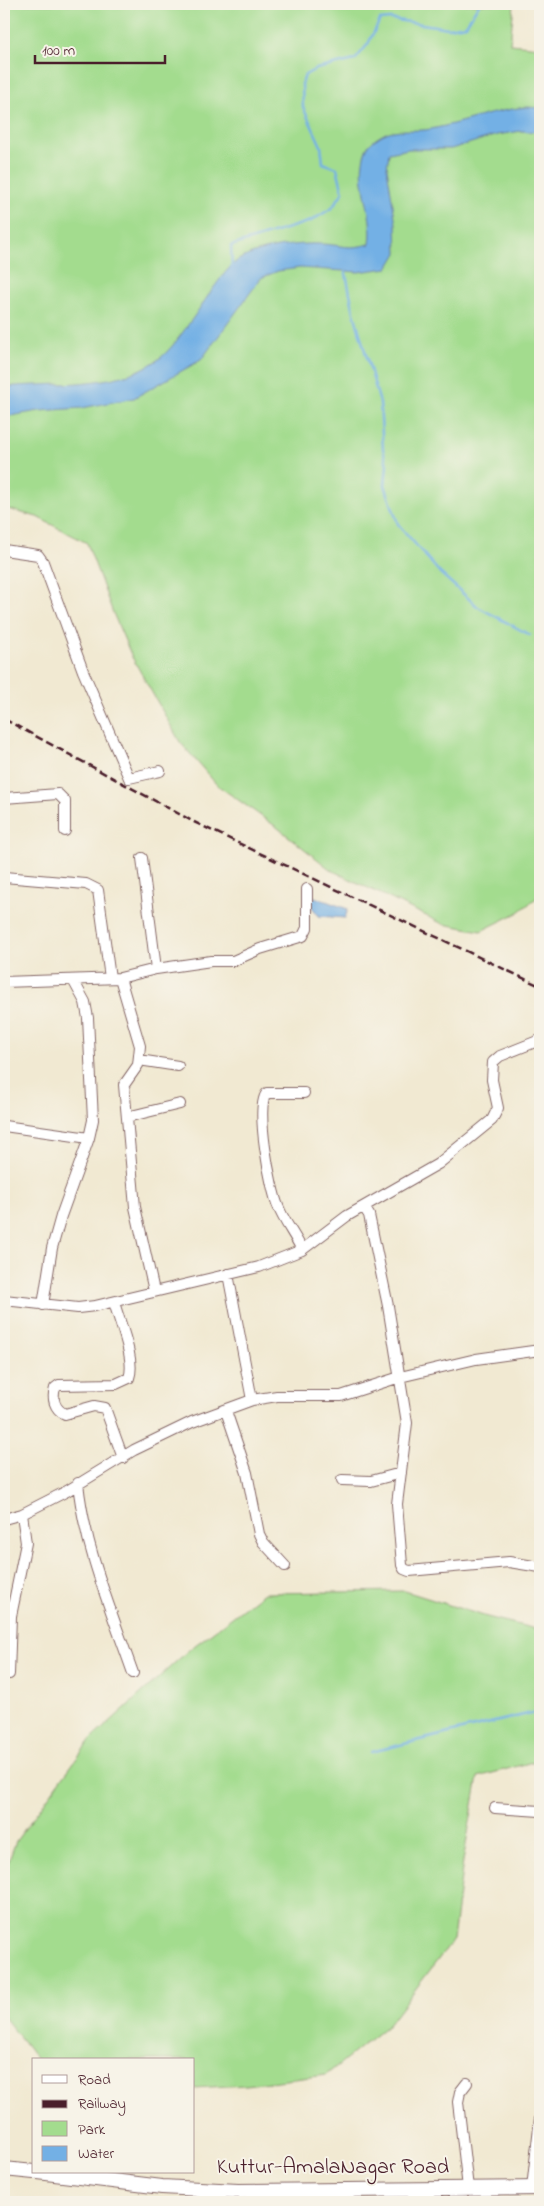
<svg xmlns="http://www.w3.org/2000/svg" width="544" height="2206" viewBox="0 0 544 2206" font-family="'Indie Flower',sans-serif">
	<rect width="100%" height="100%" fill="#f7f3e8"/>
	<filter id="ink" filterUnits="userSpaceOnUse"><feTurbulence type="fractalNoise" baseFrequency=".02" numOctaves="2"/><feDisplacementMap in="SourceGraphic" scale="10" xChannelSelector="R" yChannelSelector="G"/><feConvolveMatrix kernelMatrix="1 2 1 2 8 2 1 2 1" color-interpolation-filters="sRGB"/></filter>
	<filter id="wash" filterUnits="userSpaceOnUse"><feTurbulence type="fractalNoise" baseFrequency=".0096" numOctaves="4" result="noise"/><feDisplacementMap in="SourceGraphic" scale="20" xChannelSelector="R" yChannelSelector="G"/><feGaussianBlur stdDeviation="1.12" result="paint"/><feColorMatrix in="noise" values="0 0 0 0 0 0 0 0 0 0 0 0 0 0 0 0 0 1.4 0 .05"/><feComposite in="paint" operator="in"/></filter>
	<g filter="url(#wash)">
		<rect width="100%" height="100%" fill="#f1e9d2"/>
		<path fill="#a3dc8e" stroke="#767e5c" d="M4 4H514L510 44 540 47V895L519 912 481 931 443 924 331 870 278 828 217 785 180 742 132 657 113 613 87 543 37 517 4 508Z
			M405 1591 487 1617 540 1630V1760L478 1777 463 1861 453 1940 388 2025 326 2075 246 2085 194 2088V2060H38L4 2017V1874L16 1841 91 1739 190 1649 264 1593Z"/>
		<path fill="#73b0e5" stroke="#5e6888" d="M527 107 540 108V132L521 131 497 135 451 149H409L389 153 387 168 396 224 397 253 388 268 358 272 300 268 278 271 261 278 201 360 134 398 82 408 39 411 4 417V387C51 382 115 389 156 361 171 351 182 333 193 318 203 304 226 266 240 259 263 247 296 243 322 244 343 245 347 250 370 244 375 211 354 181 366 150 368 143 382 134 389 132 403 128 417 132 431 129 463 123 494 110 527 107Z
			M309 895 348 909 345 918 319 916 308 902Z"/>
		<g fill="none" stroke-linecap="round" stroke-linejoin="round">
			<path stroke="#73b0e5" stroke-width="2.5" d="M232 269 231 246 311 221 332 208 343 192 337 168 323 163 321 146 303 107 302 84 305 75 316 69 355 60 368 44 380 20 390 19 448 28 466 25 479 4
				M345 269 354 313 380 403 383 449 387 465 385 485 398 524 440 573 478 607 530 635
				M371 1752 540 1711"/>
		</g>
	</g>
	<g filter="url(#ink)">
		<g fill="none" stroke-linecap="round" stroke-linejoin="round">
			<defs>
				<path id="street" d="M4 550 38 555 43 562 83 671 129 778 160 771
					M4 798 58 794 65 801V831
					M142 858 156 969
					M4 877 86 884 98 890 110 978
					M120 978 140 1046 138 1065 124 1085 135 1207 154 1291
					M4 982 120 978 156 969 211 961H233L260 949 303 936 307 928V889
					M139 1060 178 1066
					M127 1117 180 1104
					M4 1126 89 1138
					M364 1207 369 1215 388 1306 407 1423 397 1504 402 1565 404 1569 409 1571 509 1562 540 1567
					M302 1250C295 1235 284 1222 278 1206 271 1190 254 1104 267 1093H304
					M228 1274 252 1400
					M4 1300 78 1308 95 1306 259 1267 302 1250 347 1216 438 1164 492 1120 498 1108 492 1080 493 1062 500 1056 540 1040
					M114 1302C119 1321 136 1360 129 1378L116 1384 59 1385 55 1388C52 1398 54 1409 65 1414L94 1406 105 1408 123 1458
					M43 1305 52 1248 61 1216 89 1138 93 1120 88 1018 85 1002 73 980
					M226 1411 247 1473 259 1534 263 1542 285 1566
					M342 1480 371 1481 401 1473
					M78 1483C85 1549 111 1610 133 1673
					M4 1519 22 1514 67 1491 134 1450 192 1422 252 1400 277 1396H341L400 1377 476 1359 540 1350
					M9 1674 11 1616 26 1543 22 1514
					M495 1808 540 1811
					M467 2083 460 2092 458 2102 468 2188
					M532 2188 540 2118"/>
				<path id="secondary" d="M4 2169 34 2172
					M38 2172 162 2187 238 2191 540 2188"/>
			</defs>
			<use href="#street" stroke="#846665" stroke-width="12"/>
			<use href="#secondary" stroke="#846665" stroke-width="16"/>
			<use href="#street" stroke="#fff" stroke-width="10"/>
			<use href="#secondary" stroke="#fff" stroke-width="14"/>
			<path stroke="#4a1f2b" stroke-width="2.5" stroke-dasharray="8 4" stroke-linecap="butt" d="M4 719 194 822 540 986"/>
		</g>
	</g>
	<g text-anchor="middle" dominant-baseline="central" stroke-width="4" stroke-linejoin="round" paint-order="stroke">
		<g font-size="22" fill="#4a1f2b" stroke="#f7f3e8">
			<text x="333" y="2168">Kuttur-AmalaNagar Road</text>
		</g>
	</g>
	<rect width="544" height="2206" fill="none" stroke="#f7f3e8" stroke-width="20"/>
	<rect x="32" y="2058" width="162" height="115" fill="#f7f3e8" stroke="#b29e9c"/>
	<rect x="42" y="2075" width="25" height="8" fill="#ffffff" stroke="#b29e9c"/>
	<text x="78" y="2084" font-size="15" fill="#4a1f2b">Road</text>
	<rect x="42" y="2100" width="25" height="8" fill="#4a1f2b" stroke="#b29e9c"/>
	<text x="78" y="2108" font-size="15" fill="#4a1f2b">Railway</text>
	<rect x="42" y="2121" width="25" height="15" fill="#a3dc8e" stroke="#b29e9c"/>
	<text x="78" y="2134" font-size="15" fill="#4a1f2b">Park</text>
	<rect x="42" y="2146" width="25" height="15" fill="#73b0e5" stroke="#b29e9c"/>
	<text x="78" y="2158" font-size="15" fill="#4a1f2b">Water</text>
	<path d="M35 55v8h130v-8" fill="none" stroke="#4a1f2b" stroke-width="2.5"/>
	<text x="42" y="55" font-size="15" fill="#4a1f2b" stroke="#f7f3e8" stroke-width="4" paint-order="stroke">100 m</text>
</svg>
